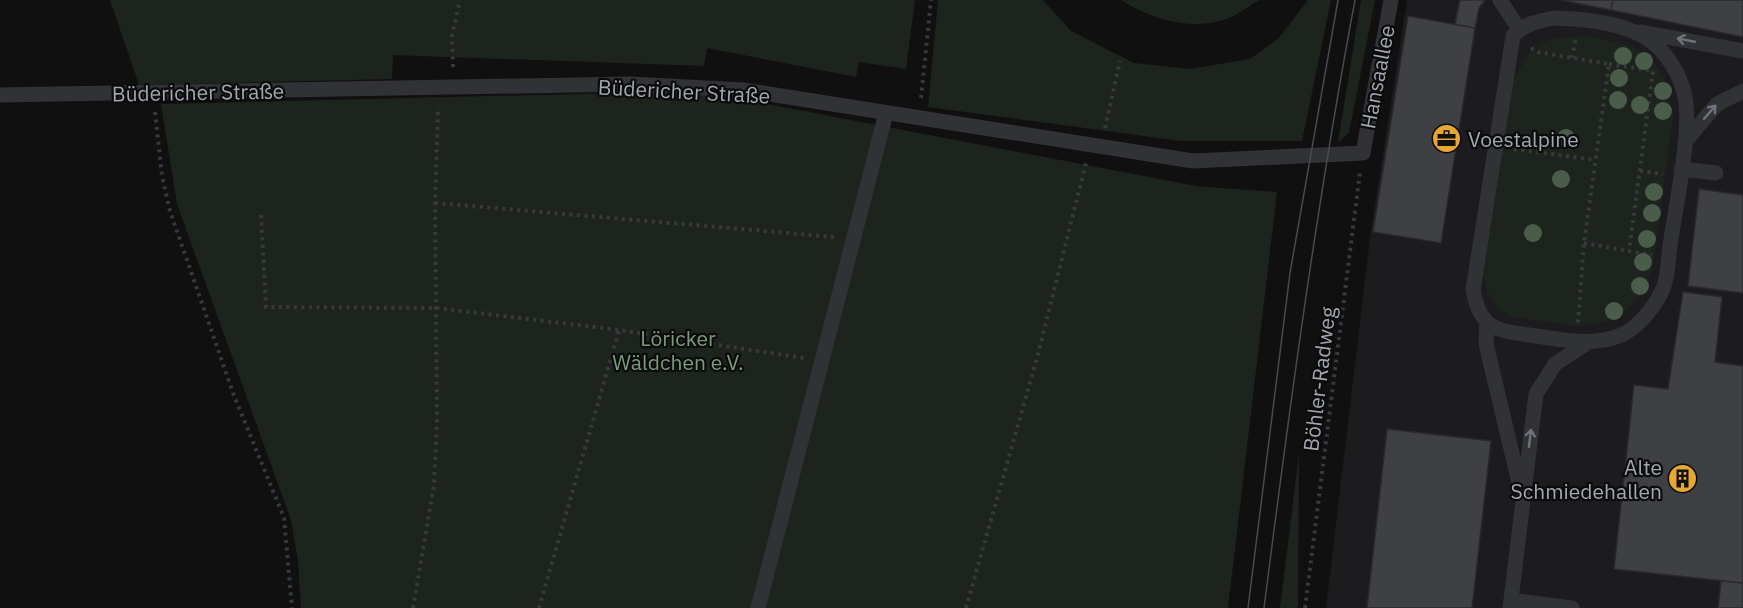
<svg xmlns="http://www.w3.org/2000/svg" width="1743" height="608" viewBox="0 0 1743 608" font-family="'IBM Plex Sans',sans-serif">
	<rect width="100%" height="100%" fill="#101011"/>
	<path fill="#1c1c1e" d="M1407 0H1743V608H1326L1371 230Z"/>
	<path fill="#1d241d" d="M110 0H915L906 69 859 62 856 77 707 48 704 66 393 55 392 79 139 85Z
		M938 0H1043L1071 31 1134 63 1189 69 1250 59 1279 38 1308 0H1331L1302 141H1181L928 107Z
		M1121 0H1260C1248 6 1235 17 1223 20 1188 31 1150 18 1121 0Z
		M1361 0H1375L1349 133 1338 142Z
		M1589 36 1629 45 1652 60 1666 82 1673 116 1653 267 1642 293 1627 310 1605 322 1578 326 1512 317 1499 309 1487 292 1483 271 1513 81C1535 39 1542 38 1589 36Z
		M700 91 1196 186 1277 192 1228 608H301L298 561 291 520 177 204 161 104Z
		M1299 454 1298 608H1280Z"/>
	<path fill="#3f4044" stroke="#2a2a2d" stroke-width="1.5" d="M1460 0H1485L1479 8 1475 28 1455 24Z
		M1561 0H1613L1611 10Z
		M1613 0H1743V37L1611 10Z
		M1408 16 1475 28 1441 243 1373 232Z
		M1699 189 1743 195V293L1688 286Z
		M1683 292 1722 297 1715 362 1743 366V583L1614 569 1634 385 1668 389Z
		M1387 429 1491 441 1472 608H1367Z
		M1721 581 1743 583V608H1718Z"/>
	<g fill="none" stroke-linecap="round" stroke-linejoin="round">
		<path stroke="#37393d" stroke-width="4" stroke-dasharray="3 4.5" stroke-linecap="butt" d="M1531 48 1538 52 1609 64 1584 243 1578 323
			M1572 58 1576 38
			M1609 64 1653 71 1629 251
			M453 67 452 35 460 0
			M921 98 931 0
			M155 112 162 176 170 211 233 393 284 518 292 608
			M1105 128 1120 61
			M1514 149 1595 160
			M1640 171 1663 174
			M435 203 835 237
			M261 215 266 307 437 308 619 330 804 358
			M1584 243 1652 255
			M413 608 434 485 437 421 435 203 438 107
			M539 608 619 330
			M966 608 1037 358 1086 163
			M1305 608 1360 172"/>
		<path stroke="#313236" stroke-width="15" d="M1500 0 1519 29
			M1554 18C1588 19 1635 23 1660 49 1672 62 1682 80 1685 97 1692 132 1675 209 1670 246 1668 260 1668 279 1662 291 1654 308 1637 329 1619 336 1590 347 1559 339 1529 335 1494 330 1480 328 1473 290L1513 36C1524 24 1538 21 1554 18Z
			M1640 32 1743 51
			M0 95 630 84 744 90 1193 161 1363 153 1391 0
			M1685 142 1717 104 1743 91
			M1681 169 1716 173
			M1487 323 1486 344 1520 487
			M1511 600 1572 608
			M758 608 886 113
			M1510 608 1536 394 1555 364 1587 343"/>
		<path stroke="#484a4f" stroke-width="1.5" d="M1248 608 1290 273 1338 0
			M1264 608C1290 404 1317 202 1355 0"/>
	</g>
	<g fill="#4a5d4b">
		<circle cx="1623" cy="56" r="9"/>
		<circle cx="1644" cy="61" r="9"/>
		<circle cx="1619" cy="78" r="9"/>
		<circle cx="1663" cy="91" r="9"/>
		<circle cx="1618" cy="100" r="9"/>
		<circle cx="1640" cy="105" r="9"/>
		<circle cx="1663" cy="111" r="9"/>
		<circle cx="1566" cy="138" r="9"/>
		<circle cx="1561" cy="179" r="9"/>
		<circle cx="1654" cy="192" r="9"/>
		<circle cx="1652" cy="213" r="9"/>
		<circle cx="1533" cy="233" r="9"/>
		<circle cx="1647" cy="239" r="9"/>
		<circle cx="1643" cy="262" r="9"/>
		<circle cx="1640" cy="286" r="9"/>
		<circle cx="1614" cy="311" r="9"/>
	</g>
	<defs><path id="oneway-shaft" d="M-6 0H5M1.5-3L5.5 0L1.5 3" fill="none" stroke-width="1.6" stroke-linecap="round" stroke-linejoin="round" transform="scale(1.5)"/></defs>
	<g stroke="#6f727a">
		<use href="#oneway-shaft" transform="translate(1686 40) rotate(-169)"/>
		<use href="#oneway-shaft" transform="translate(1710 112) rotate(-49)"/>
		<use href="#oneway-shaft" transform="translate(1530 438) rotate(-83)"/>
	</g>
	<defs>
		<symbol id="office-disc" viewBox="-11 -11 22 22"><circle r="9.5" fill="#e7a732" stroke="#0b0b0c"/><path d="M-6-3h4V-5.5h4V-3h4V5H-6ZM-1-4.5V-3h2v-1.5ZM-6 0V1H6V0Z" fill="#111"/></symbol>
		<symbol id="building-disc" viewBox="-11 -11 22 22"><circle r="9.5" fill="#e7a732" stroke="#0b0b0c"/><path d="M-4-6H4V6H1V3H-1V6H-4ZM-2.5-4.3h1.7v1.8h-1.7ZM.8-4.3h1.7v1.8H.8ZM-2.5-1h1.7V.8h-1.7ZM.8-1h1.7V.8H.8Z" fill="#111"/></symbol>
	</defs>
	<g fill-rule="evenodd">
		<use href="#office-disc" x="1430" y="122" width="33" height="33"/>
		<use href="#building-disc" x="1666" y="462" width="33" height="33"/>
	</g>
	<g text-anchor="middle" dominant-baseline="central" stroke-width="4.5" stroke-linejoin="round" paint-order="stroke">
		<g font-size="21" fill="#a2a7b1" stroke="#0b0b0c">
			<text transform="translate(1377 77) rotate(-79)">Hansaallee</text>
			<text transform="translate(684 91) rotate(3)">Büdericher Straße</text>
			<text transform="translate(198 92) rotate(-1)">Büdericher Straße</text>
			<text transform="translate(1319 379) rotate(-83)">Böhler-Radweg</text>
		</g>
		<g font-size="21" fill="#a2a7b1" stroke="#0b0b0c" text-anchor="start">
			<text x="1468" y="139">Voestalpine</text>
			<text x="1662" y="467" text-anchor="end">Alte<tspan x="1662" dy="24">Schmiedehallen</tspan></text>
		</g>
		<g font-size="21" fill="#799c7b" stroke="#0b0b0c">
			<text x="678" y="338">Löricker<tspan x="678" dy="24">Wäldchen e.V.</tspan></text>
		</g>
	</g>
</svg>
